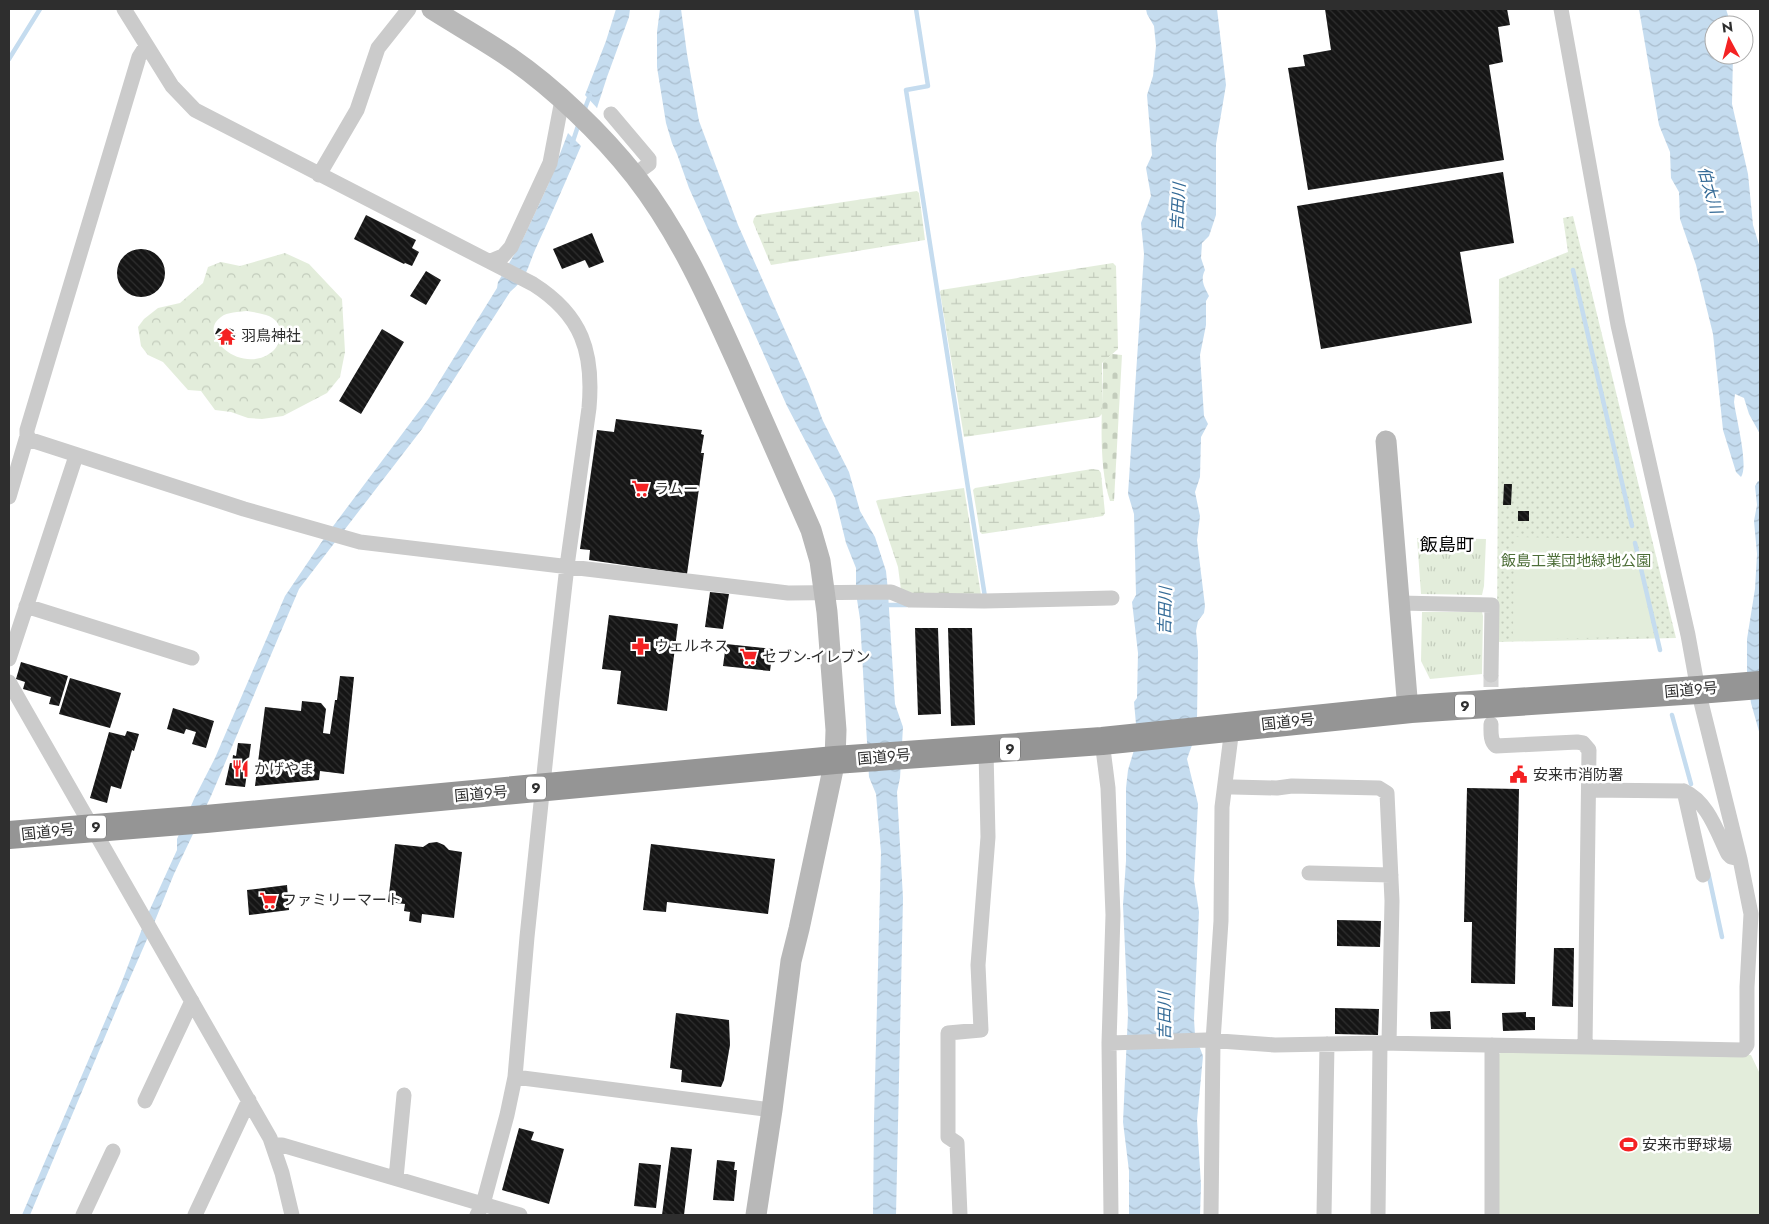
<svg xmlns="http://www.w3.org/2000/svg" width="1769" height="1224" viewBox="0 0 1769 1224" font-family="Jost,'Noto Sans JP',sans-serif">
	<defs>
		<pattern id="grass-tufts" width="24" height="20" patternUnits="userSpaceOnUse" patternTransform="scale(1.25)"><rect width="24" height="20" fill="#e3eddb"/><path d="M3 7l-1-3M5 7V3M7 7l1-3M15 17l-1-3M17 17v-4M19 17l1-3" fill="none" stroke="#c3ccbc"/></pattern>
		<pattern id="forest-crowns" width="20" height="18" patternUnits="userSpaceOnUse" patternTransform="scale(1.25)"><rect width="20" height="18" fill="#e3eddb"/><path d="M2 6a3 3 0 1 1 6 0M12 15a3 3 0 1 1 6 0" fill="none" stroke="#c3ccbc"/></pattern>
		<pattern id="wetland-marsh" width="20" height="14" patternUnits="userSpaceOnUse" patternTransform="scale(1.25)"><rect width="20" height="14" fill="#e3eddb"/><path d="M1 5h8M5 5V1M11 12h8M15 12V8" fill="none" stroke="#c3ccbc"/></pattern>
		<pattern id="cemetery-stones" width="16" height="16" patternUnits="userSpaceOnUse" patternTransform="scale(1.25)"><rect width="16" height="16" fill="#e3eddb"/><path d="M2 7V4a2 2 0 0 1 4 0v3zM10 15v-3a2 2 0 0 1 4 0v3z" fill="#c3ccbc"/></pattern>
		<pattern id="park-dots" width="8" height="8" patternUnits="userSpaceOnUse" patternTransform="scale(1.25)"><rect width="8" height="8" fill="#e3eddb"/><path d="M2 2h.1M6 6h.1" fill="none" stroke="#c3ccbc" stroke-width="1.8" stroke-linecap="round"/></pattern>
		<pattern id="water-waves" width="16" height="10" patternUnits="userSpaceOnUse" patternTransform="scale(1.25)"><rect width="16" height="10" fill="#c5dcef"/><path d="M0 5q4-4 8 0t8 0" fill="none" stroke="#aabdcd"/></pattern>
		<pattern id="building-back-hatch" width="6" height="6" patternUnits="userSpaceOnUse" patternTransform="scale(1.25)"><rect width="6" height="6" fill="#151515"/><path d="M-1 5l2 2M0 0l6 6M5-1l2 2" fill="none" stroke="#2f2f2f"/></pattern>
	</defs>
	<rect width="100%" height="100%" fill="#fff"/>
	<path fill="url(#grass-tufts)" d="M1417 538 1486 539 1484 586 1482 595 1421 594Z
		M1422 612H1482L1483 616 1482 674 1430 679 1421 661Z"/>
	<path fill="url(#forest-crowns)" fill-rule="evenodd" d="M285 253 309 264 342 299 345 352 340 377 327 393 283 416 262 419 248 418 231 412 215 410 201 391 188 390 163 362 148 355 141 346 138 327 144 319 158 308 180 303 203 283 208 267 221 262 240 266ZM247 311C253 312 260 313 266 315 283 320 285 339 273 351 243 377 195 335 221 317 227 312 239 312 247 311Z"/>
	<path fill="url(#wetland-marsh)" d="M917 191 919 193 925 240 771 265 753 222 754 218 757 215Z
		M1113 263 1116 266 1118 349 1102 363V414L1099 417 964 437 940 292 941 290Z
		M1092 469 1099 470 1101 473 1105 513 1103 516 982 534 980 532 973 490 975 488Z
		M964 488 981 595 914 594 901 590 898 567 876 501 878 500Z"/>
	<path fill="url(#cemetery-stones)" d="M1112 354 1122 355 1114 501H1110C1097 461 1103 405 1103 362Z"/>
	<path fill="url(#park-dots)" d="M1573 216 1676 638 1497 642 1499 279 1568 252 1563 218Z"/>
	<path fill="#e3eddb" d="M1514 537 1633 539 1654 636 1513 640Z
		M1506 1049 1751 1055 1760 1074V1215H1497L1495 1057Z"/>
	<path fill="url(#water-waves)" d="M616 9H630L629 17 607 77 597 108 585 95 606 41Z
		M660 9H681L687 54 699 121 738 225 809 384 823 421 849 472 860 511 875 537 886 571 888 591H856V568L846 543 835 498 787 406 689 188 677 154 672 143 666 123 657 67V32Z
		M1146 9H1217L1226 85 1216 144V215L1209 236 1202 243 1201 258 1205 270C1200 280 1204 286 1209 296L1206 301V325L1200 355 1204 416 1208 424 1201 437 1200 477 1195 492 1200 516 1197 540 1205 606 1204 613 1198 621 1196 631 1198 651 1197 720 1136 724 1134 702 1137 698 1138 653 1132 602 1136 595 1134 514 1128 494 1144 254 1141 223 1151 196 1146 168 1152 155 1147 95 1153 76 1156 46 1154 26 1147 14Z
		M1639 9H1726L1731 25H1714V55H1733L1732 104 1748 174 1753 225 1760 248V434L1749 414 1744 398 1735 394 1734 402C1736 418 1749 466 1741 477L1736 472 1723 430 1713 334 1696 265 1680 219 1679 192 1671 178 1670 152 1659 125Z
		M568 133 581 146C566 181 551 215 535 250 527 269 527 278 510 292L422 429 299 589 211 796 174 874 152 928 146 918 177 850V839L194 799 215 758 285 596 325 537 429 398 497 288 498 282 521 243 548 185Z
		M1758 481 1760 482V735L1751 703 1747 674V639L1755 589 1757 554 1754 521 1757 505 1755 486Z
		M856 593H888L895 704 903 727 900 778 897 792 903 898 896 1215H873L874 1119 881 852 876 794 869 777 860 619Z
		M1196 734 1187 759 1198 804 1194 880 1199 912 1194 1019 1195 1035 1203 1056 1197 1120 1201 1185 1200 1215H1129V1171L1123 1122 1128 1014 1123 905 1126 861V788L1128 770 1137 740Z
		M145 921 148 937 123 994 30 1215H22L121 984Z"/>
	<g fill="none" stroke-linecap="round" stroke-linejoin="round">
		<path stroke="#c5dcef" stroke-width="4.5" d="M916 9 928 86 906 90 985 597
			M9 59 40 9
			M584 111 590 95
			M572 144 579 123
			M1573 270 1632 526
			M1635 543 1660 650
			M884 605H907
			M1672 715 1691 784
			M1708 872 1722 937"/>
	</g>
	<path fill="url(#building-back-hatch)" d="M1325 9H1507L1510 25 1498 27 1503 62 1489 65 1504 160 1308 190 1288 68 1305 66 1303 55 1331 50Z
		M1503 172 1514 243 1460 252 1472 323 1321 349 1297 206Z
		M366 215 416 240 412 248 419 252 412 266 405 263 404 264 354 239Z
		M592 233 604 262 589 268 585 260 562 269 553 249Z
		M117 273a24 24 0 1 1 48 0a24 24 0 1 1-48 0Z
		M426 271 441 280 426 305 410 296Z
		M226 327 234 330 233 332 236 334 232 342H229L228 345 220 342 222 338 215 334 218 328 225 331Z
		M382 329 404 342 361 414 339 401Z
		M616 419 702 430 701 434 704 435 701 453H704L687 574 589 560 590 550 580 549 597 430 614 432Z
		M1504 484H1512L1511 505H1503Z
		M1518 511H1529V521H1518Z
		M710 592 729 594 723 629 705 627Z
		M609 615 678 624 667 711 617 704 621 671 602 669Z
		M915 628H938L941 714 918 715Z
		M948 628H972L975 725 951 726Z
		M726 644 773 649 770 671 723 666Z
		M21 662 68 676 59 706 49 704 51 697 23 689 25 682 16 679Z
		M340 676 354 677 344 774 320 771 319 780 255 786 265 707 301 711 302 701 321 703 326 709 323 733 330 734 335 700H337Z
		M70 678 121 693 110 728 59 714Z
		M173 708 214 721 206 748 192 744 196 732 186 729 184 734 167 729Z
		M127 731 139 734 134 751 132 750 121 789 111 786 107 803 90 798 109 732 125 736Z
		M238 743 251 744 245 787 225 785 230 763H232L233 755 236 756Z
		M1467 788 1519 789 1515 984 1471 983 1472 922H1464Z
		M437 842 444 845 449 850 462 852 454 918 422 914 421 923 409 921 410 912 404 911 405 904 388 902 395 844 423 847 429 843Z
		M651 844 775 859 768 914 667 902 666 912 643 910Z
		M287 885 289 910 249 915 247 890Z
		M1337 920 1381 921 1380 947 1337 946Z
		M1554 948H1574L1573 1007 1552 1006Z
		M1335 1008 1379 1009 1378 1035 1335 1034Z
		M1450 1011 1451 1029H1431L1430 1012Z
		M1526 1012V1017H1535V1030L1503 1031 1502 1013Z
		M676 1013 729 1020 730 1045 724 1080 721 1087 681 1082 682 1070 670 1068Z
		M519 1128 534 1132 531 1140 564 1149 549 1204 502 1190Z
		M671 1147 692 1149 684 1215H662Z
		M717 1160 735 1162 734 1170H737L734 1201 713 1200Z
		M639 1163 661 1165 656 1208 634 1206Z"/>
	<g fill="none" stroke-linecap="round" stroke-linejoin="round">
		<path stroke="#d5d5d5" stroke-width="15" stroke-dasharray="15 8" stroke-linecap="butt" d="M1491 710V675"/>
		<path stroke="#cbcbcb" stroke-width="15" d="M124 9 172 86 195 110 533 284C582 315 594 352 589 408L567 566 552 698 527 937 515 1077 507 1115 483 1204 477 1215
			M146 46 139 57 27 430V436L31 440 244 509 360 542 788 593 891 592 910 600 984 601 1112 598
			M611 114 649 159V164L634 175
			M319 175 357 110 378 48 409 9
			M491 261 503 256 511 247 550 163 562 100
			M9 497 27 436
			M1399 603 1492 605 1491 675
			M26 606 192 658
			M9 659 74 462
			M9 682 270 1138 282 1173 292 1215
			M1491 724C1491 732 1490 741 1496 746L1577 742 1583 743 1589 750 1585 1046
			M1102 741 1108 788 1113 915 1109 1043 1111 1215
			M1233 787 1277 788 1292 786 1379 788 1387 793 1392 901 1389 1043
			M1589 790 1684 791C1708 802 1717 832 1728 854L1731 857 1740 859
			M1684 791 1703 875
			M1309 873 1391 875
			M1109 1043 1206 1040 1275 1045 1380 1043 1743 1050 1747 1045V987L1751 914 1740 859 1698 690 1688 635 1618 325 1561 9
			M1492 1045V1215
			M515 1077 772 1110
			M145 1101 192 1001
			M273 1145H282L520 1215
			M396 1178 404 1095
			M83 1215 113 1151
			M195 1215 249 1100
			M960 1215 957 1143 948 1137V1033L981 1030 978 965 988 837 986 751
			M1211 1215 1213 1041 1221 921 1222 807 1232 728
			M1324 1215 1327 1044
			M1378 1215 1380 1043"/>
		<path stroke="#b8b8b8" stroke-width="21" d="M432 9C457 25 484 40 509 57 554 88 601 133 635 176 681 235 711 304 741 371 764 424 788 477 811 530L820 561 827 612 836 730 835 760 799 929 791 961 772 1110 756 1215
			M1386 441 1408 710"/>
		<path stroke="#959595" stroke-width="28" d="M9 835 206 819 835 760 1102 741 1411 709 1698 690 1760 685"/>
	</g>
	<defs>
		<symbol id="temple-bare" viewBox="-9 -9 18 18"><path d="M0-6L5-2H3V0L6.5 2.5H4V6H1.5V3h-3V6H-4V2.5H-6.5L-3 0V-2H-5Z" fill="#f42223" stroke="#fff" stroke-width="2.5" paint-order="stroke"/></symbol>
		<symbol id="supermarket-bare" viewBox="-9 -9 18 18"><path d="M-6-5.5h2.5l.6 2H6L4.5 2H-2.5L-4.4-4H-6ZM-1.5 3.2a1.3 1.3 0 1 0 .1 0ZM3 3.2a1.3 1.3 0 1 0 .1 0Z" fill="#f42223" stroke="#fff" stroke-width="2.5" paint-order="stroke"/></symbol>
		<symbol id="pharmacy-bare" viewBox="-9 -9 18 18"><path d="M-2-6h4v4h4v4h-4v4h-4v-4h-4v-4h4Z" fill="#f42223" stroke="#fff" stroke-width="2.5" paint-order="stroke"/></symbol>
		<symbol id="restaurant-bare" viewBox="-9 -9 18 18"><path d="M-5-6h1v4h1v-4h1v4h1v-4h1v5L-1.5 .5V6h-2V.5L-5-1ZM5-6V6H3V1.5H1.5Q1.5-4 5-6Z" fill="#f42223" stroke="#fff" stroke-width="2.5" paint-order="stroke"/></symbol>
		<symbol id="civic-bare" viewBox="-9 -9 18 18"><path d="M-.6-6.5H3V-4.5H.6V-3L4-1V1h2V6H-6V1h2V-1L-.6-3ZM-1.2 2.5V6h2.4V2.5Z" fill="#f42223" stroke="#fff" stroke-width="2.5" paint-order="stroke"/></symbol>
		<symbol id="stadium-bare" viewBox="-9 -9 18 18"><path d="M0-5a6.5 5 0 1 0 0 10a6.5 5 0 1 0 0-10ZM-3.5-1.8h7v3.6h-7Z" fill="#f42223" stroke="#fff" stroke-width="2.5" paint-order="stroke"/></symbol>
	</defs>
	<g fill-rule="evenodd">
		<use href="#temple-bare" x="214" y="324" width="25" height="25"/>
		<use href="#supermarket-bare" x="628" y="476" width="25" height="25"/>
		<use href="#pharmacy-bare" x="628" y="634" width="25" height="25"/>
		<use href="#supermarket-bare" x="736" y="644" width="25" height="25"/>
		<use href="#restaurant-bare" x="228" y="756" width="25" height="25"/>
		<use href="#civic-bare" x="1506" y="762" width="25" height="25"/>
		<use href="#supermarket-bare" x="256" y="888" width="25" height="25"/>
		<use href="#stadium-bare" x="1616" y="1132" width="25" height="25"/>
	</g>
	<g text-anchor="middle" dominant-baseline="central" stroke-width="5" stroke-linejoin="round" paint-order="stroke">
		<g fill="#fff" stroke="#6d6d6d" stroke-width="1">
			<rect x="1455" y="694.5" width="20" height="23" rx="4"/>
			<rect x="1000" y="737.5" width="20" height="23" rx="4"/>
			<rect x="526" y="776.5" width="20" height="23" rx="4"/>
			<rect x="86" y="815.5" width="20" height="23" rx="4"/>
		</g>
		<g font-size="14" font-weight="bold" fill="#2e2e2e">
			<text x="1465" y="706">9</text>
			<text x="1010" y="749">9</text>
			<text x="536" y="788">9</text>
			<text x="96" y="827">9</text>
		</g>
		<g font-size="15" fill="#2e2e2e" stroke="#fff" text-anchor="start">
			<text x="241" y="336">羽鳥神社</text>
			<text x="654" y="489">ラムー</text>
			<text x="654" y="646">ウェルネス</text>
			<text x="762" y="657">セブン-イレブン</text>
			<text x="254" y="769">かげやま</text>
			<text x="1533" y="775">安来市消防署</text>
			<text x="282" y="900">ファミリーマート</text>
			<text x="1642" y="1145">安来市野球場</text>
		</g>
		<g font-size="15" fill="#4d6e38" stroke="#fff">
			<text x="1576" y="561">飯島工業団地緑地公園</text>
		</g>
		<g font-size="15" fill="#2e2e2e" stroke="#fff">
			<text transform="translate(1691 690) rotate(-5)">国道9号</text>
			<text transform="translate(1288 722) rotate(-6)">国道9号</text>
			<text transform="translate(884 757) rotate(-5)">国道9号</text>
			<text transform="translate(481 794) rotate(-5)">国道9号</text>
			<text transform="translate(48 832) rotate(-6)">国道9号</text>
		</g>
		<g font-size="16" font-style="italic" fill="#356b97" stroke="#fff">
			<text transform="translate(1710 190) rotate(74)">伯太川</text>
			<text transform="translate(1178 207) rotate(-87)">吉田川</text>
			<text transform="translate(1165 611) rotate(-89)">吉田川</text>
			<text transform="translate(1164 1016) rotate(-90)">吉田川</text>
		</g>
		<g font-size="18" fill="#000" stroke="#fff">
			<text x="1447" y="545">飯島町</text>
		</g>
	</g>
	<rect width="1769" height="1224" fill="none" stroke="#2e2e2e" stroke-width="20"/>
	<g transform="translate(1729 40) rotate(353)"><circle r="24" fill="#ffffff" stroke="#ababab"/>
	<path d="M0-4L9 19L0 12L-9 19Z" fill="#f42223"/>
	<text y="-8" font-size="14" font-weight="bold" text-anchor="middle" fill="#2e2e2e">N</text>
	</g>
</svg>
